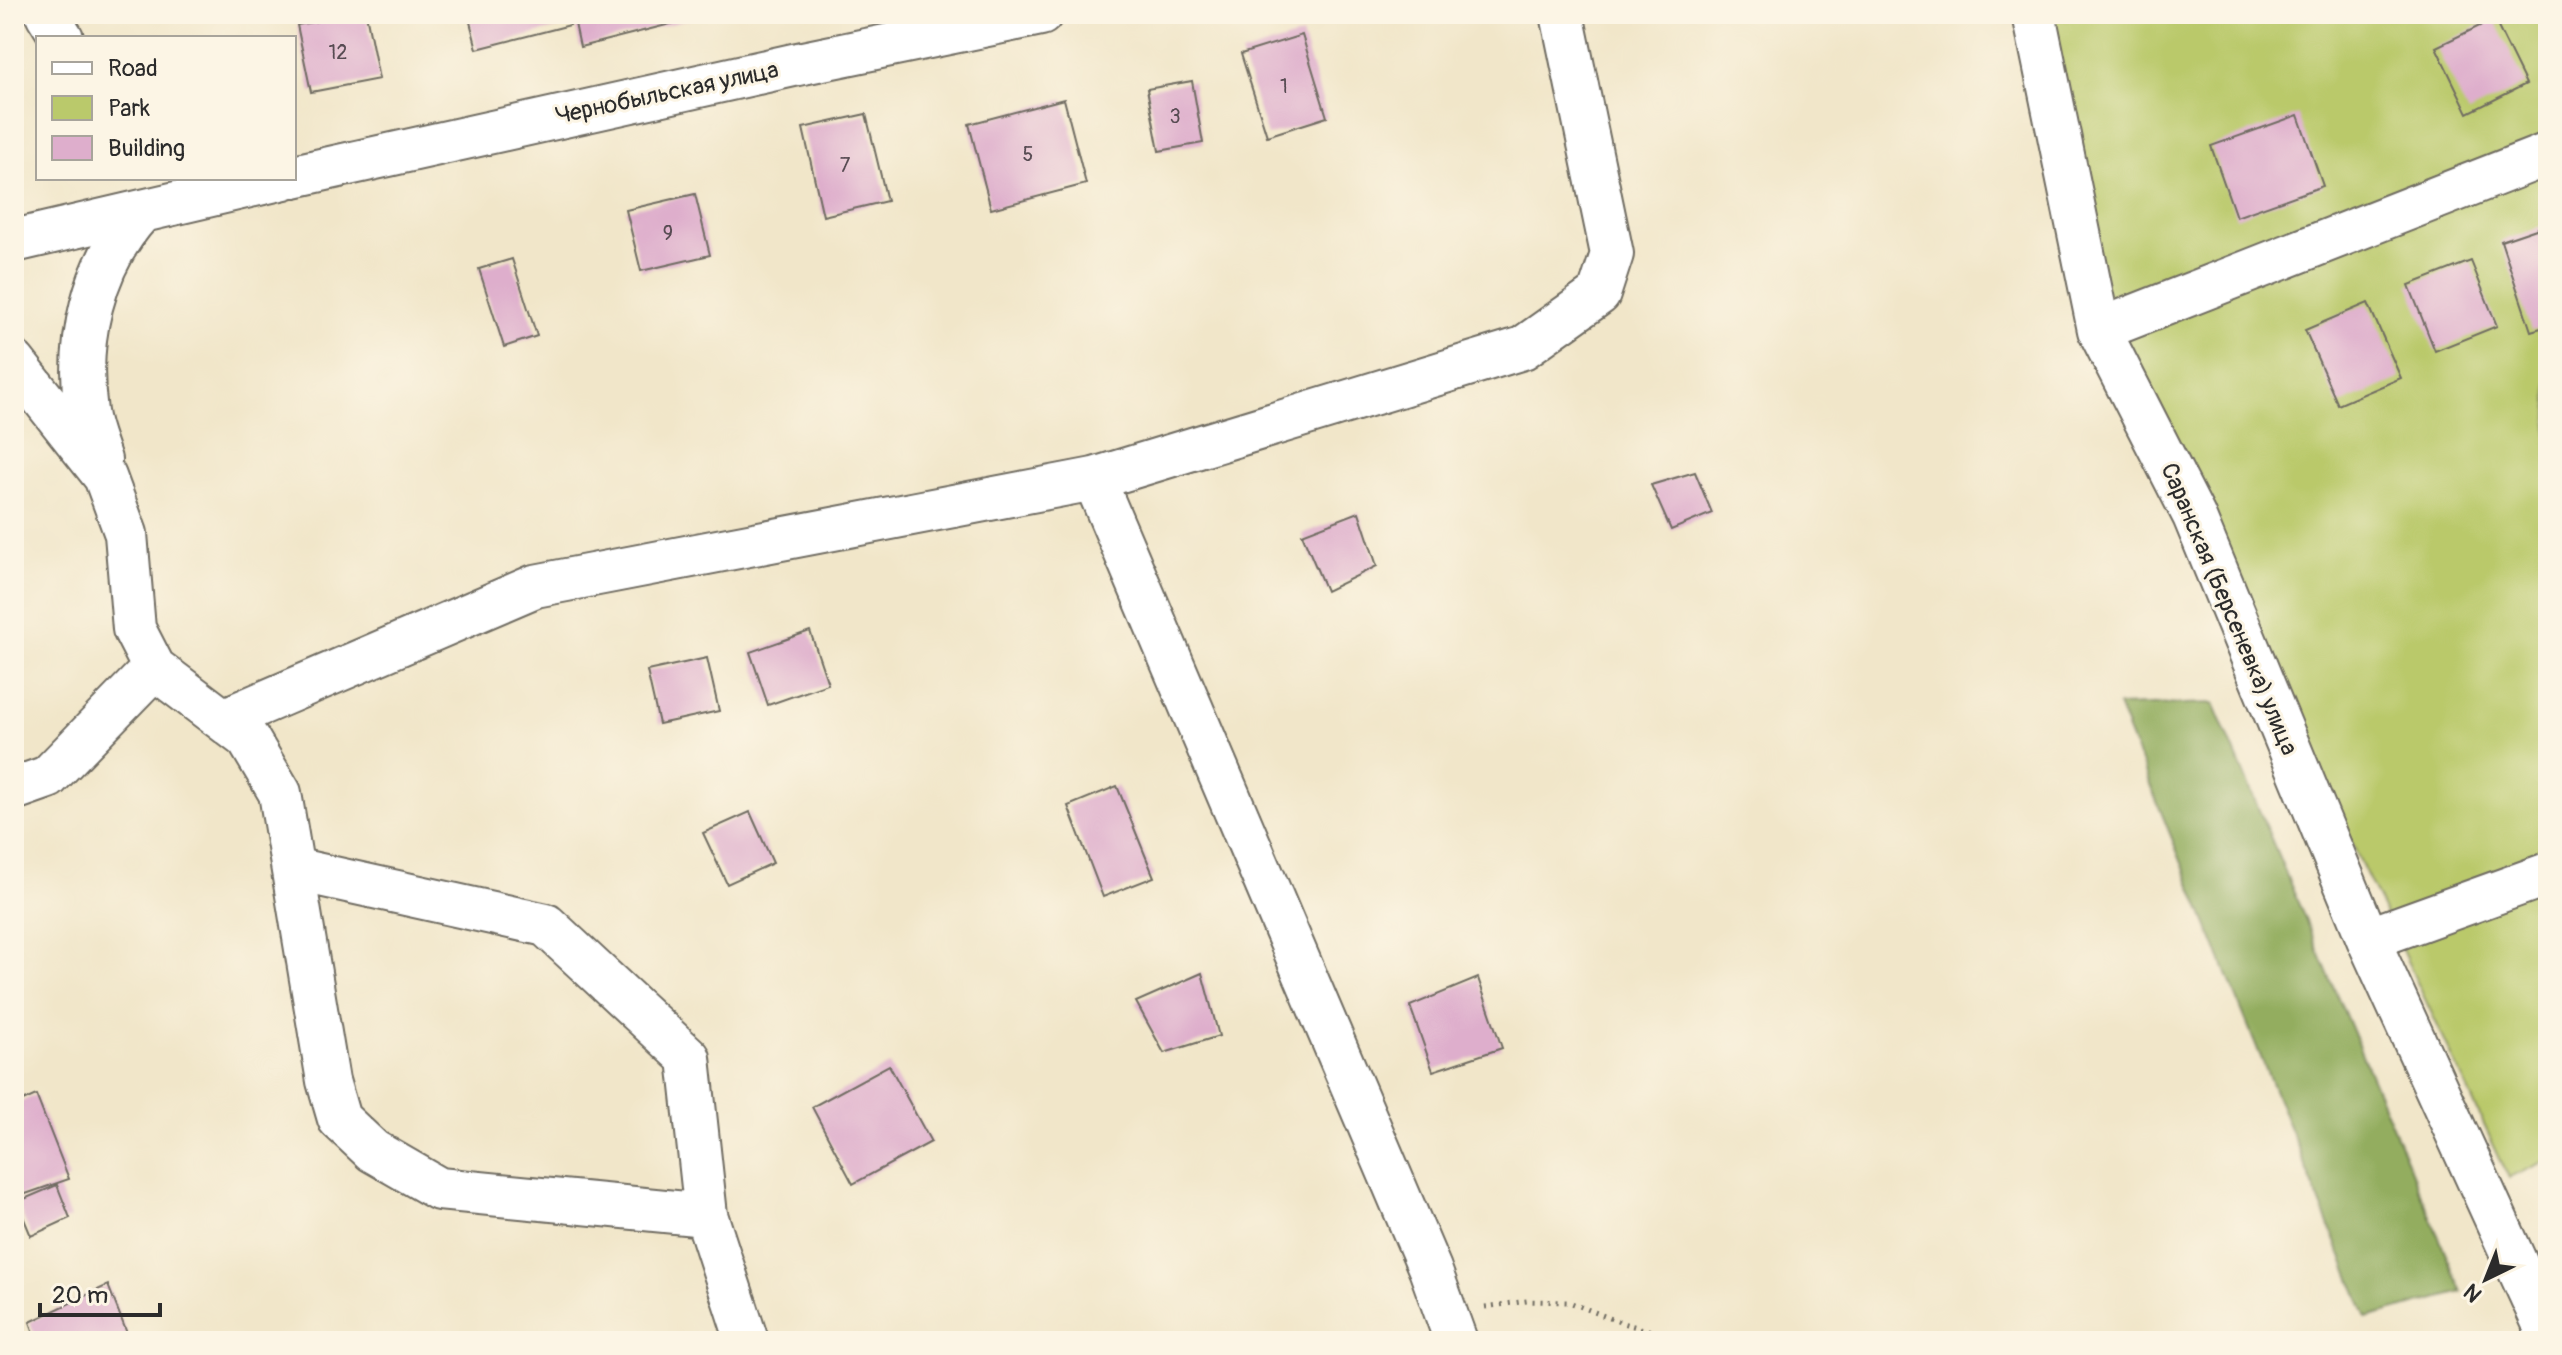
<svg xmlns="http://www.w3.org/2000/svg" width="2562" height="1355" viewBox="0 0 2562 1355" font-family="Pangolin,sans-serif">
	<rect width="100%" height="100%" fill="#fcf5e5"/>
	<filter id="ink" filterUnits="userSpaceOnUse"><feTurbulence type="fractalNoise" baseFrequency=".0125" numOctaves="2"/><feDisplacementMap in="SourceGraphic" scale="16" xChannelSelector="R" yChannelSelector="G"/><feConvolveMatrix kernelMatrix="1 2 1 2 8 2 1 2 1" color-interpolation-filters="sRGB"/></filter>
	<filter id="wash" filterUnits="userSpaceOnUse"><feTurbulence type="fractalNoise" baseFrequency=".006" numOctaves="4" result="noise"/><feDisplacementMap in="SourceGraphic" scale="32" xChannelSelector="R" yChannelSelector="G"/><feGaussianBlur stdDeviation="1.8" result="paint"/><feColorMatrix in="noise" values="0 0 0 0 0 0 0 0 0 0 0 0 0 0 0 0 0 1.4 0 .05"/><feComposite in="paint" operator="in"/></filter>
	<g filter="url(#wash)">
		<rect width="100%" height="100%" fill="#f1e6c9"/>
		<path fill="#bac96b" stroke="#727a4b" stroke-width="2" d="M2050 14H2548V1160L2509 1178 2085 275Z"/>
		<path fill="#93ad5f" stroke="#5f6c45" stroke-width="2" d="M2214 703 2462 1292 2367 1318 2118 706Z"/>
		<g id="blocks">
			<path fill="#deaecc" d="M353 14H366L379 79 311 92 297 25Z
				M468 14H567L570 25 477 49Z
				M573 14H693L694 18 580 47Z
				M2494 19 2526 84 2468 113 2436 47Z
				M1302 35 1327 117 1267 136 1241 54Z
				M1192 81 1203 143 1159 151 1147 89Z
				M1064 99 1086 184 991 209 969 124Z
				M866 114 887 201 823 216 803 128Z
				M2298 115 2323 186 2236 217 2211 146Z
				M695 194 710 255 641 271 626 210Z
				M2548 225V326L2531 331 2501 241Z
				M512 259 537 336 504 347 479 269Z
				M2471 261 2497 326 2435 351 2409 285Z
				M2368 303 2401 378 2338 405 2305 330Z
				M1695 472 1712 513 1671 530 1651 485Z
				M1359 512 1377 566 1326 591 1302 534Z
				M810 631 828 684 768 705 750 652Z
				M707 658 719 711 659 724 647 671Z
				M1117 786 1154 877 1103 897 1068 806Z
				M750 812 773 863 727 884 703 833Z
				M1202 973 1219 1036 1164 1053 1136 1002Z
				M1478 978 1502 1048 1433 1071 1410 1006Z
				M889 1065 931 1142 853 1184 812 1107Z
				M36 1095 69 1179 14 1198V1105Z
				M57 1185 70 1218 31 1236 17 1202Z
				M108 1285 130 1341H37L30 1322Z"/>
		</g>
	</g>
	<g filter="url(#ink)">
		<use href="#blocks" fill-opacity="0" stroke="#706c62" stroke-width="2"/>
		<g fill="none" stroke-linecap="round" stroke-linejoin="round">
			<defs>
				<path id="minor" d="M47 14 62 38
					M2034 14 2099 330 2194 516 2368 939
					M294 176 798 64 1041 14
					M14 241 284 178
					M2099 330 2548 154
					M14 362 105 477 126 534 134 629 154 668 248 739 280 793 328 1081 339 1119 373 1151 439 1189 706 1215 689 1058 546 925 293 869
					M100 460C95 444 88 428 86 412 76 342 92 266 140 213
					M1094 479 1430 1269 1456 1341
					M223 720 535 586 1094 479 1523 348 1599 294 1612 254 1562 14
					M14 789 48 777 154 668
					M2548 874 2368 939 2548 1333
					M706 1215 747 1341"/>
			</defs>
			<use href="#minor" stroke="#706c62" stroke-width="46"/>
			<path stroke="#706c62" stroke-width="5" stroke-dasharray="2 6" stroke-linecap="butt" d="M1485 1307 1527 1301 1569 1302 1622 1323 1689 1341"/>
			<use href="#minor" stroke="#fff" stroke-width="42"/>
		</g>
	</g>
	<g text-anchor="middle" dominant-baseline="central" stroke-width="6" stroke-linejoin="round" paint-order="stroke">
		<g font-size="20" fill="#584c53">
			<text x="338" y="52">12</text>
			<text x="1284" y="86">1</text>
			<text x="1175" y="116">3</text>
			<text x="1028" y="154">5</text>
			<text x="845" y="165">7</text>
			<text x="668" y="233">9</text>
		</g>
		<g font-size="24" fill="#2b2b2b" stroke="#fcf5e5">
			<text transform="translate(667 93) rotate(-12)">Чернобыльская улица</text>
			<text transform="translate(2229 609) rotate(67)">Саранская (Берсеневка) улица</text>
		</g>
	</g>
	<rect width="2562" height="1355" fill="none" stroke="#fcf5e5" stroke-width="48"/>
	<rect x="36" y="36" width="260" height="144" fill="#fcf5e5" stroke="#a8a49b" stroke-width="2"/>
	<rect x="52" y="62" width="40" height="12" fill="#ffffff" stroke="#a8a49b" stroke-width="2"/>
	<text x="108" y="76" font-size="24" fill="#2b2b2b">Road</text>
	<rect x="52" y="96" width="40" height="24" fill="#bac96b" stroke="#a8a49b" stroke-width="2"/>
	<text x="108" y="116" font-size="24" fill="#2b2b2b">Park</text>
	<rect x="52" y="136" width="40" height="24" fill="#deaecc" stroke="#a8a49b" stroke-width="2"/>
	<text x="108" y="156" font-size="24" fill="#2b2b2b">Building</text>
	<g transform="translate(2486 1279) rotate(223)" stroke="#fcf5e5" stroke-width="6" paint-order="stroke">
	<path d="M0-6L14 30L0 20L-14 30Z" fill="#2b2b2b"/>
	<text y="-12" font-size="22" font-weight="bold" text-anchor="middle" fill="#2b2b2b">N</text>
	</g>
	<path d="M40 1303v12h120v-12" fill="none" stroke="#2b2b2b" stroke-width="4"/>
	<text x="52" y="1303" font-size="24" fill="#2b2b2b" stroke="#fcf5e5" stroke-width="6" paint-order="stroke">20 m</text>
</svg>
